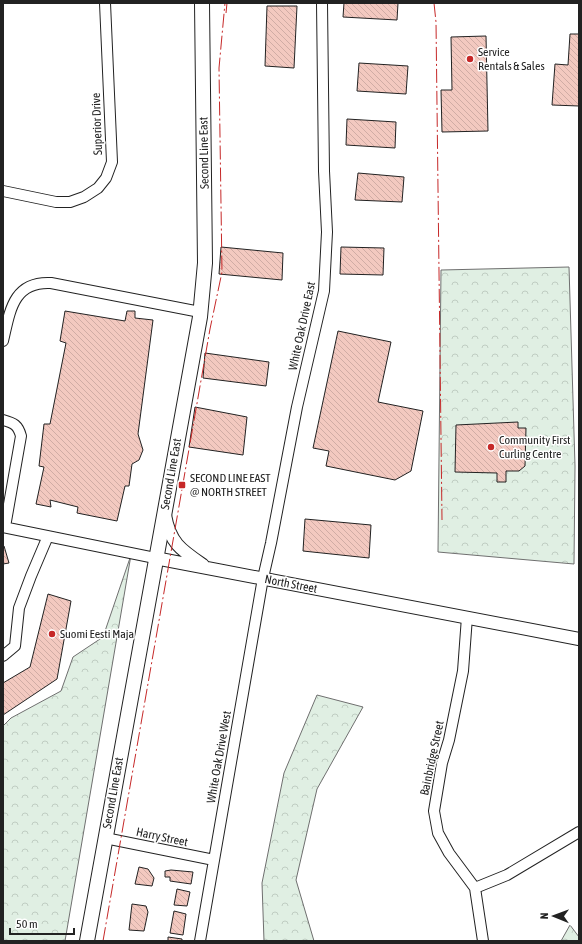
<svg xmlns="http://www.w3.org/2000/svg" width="582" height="944" viewBox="0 0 582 944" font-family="'Asap Condensed',sans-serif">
	<defs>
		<pattern id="forest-crowns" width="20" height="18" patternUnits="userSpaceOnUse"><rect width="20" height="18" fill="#e0efe3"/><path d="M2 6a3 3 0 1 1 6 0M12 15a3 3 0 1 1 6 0" fill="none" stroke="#c0cdc2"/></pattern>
		<pattern id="building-back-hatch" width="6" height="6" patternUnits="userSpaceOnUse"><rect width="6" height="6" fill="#f3c9c0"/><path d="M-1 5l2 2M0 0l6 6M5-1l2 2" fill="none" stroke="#d0aca5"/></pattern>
	</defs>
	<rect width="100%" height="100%" fill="#fff"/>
	<path fill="url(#forest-crowns)" stroke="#6f6f6f" d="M569 267 575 466 574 564 438 552 441 270Z
		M131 555 65 941H3V726L11 718 61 691 73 657 103 637Z
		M317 695 363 707 317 789 296 880 314 941H264L262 883 284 773Z
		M570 925 579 937V941H561Z"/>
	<path fill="url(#building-back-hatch)" stroke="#222" d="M344 3H398L397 20 343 17Z
		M267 6H297L294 68 265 66Z
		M570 34H579V106L552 105 555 64 568 65Z
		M486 36 488 131 442 132 441 90H452L451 37Z
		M359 63 408 66 406 94 357 91Z
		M347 119 396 122 395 148 346 145Z
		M358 173 404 177 402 202 355 200Z
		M221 247 283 253 282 280 219 274Z
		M341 247 384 248 383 275 340 274Z
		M65 311 125 321 127 311H135V318L153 320 138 434 143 450 139 460 132 464 129 486H125L117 521 77 513 78 507 50 500 51 507 36 504 44 467 39 466 44 424H50L66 343 60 341Z
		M338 331 391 342 378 402 423 411 411 471 395 480 326 466 329 451 313 448Z
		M205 353 269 362 266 386 203 378Z
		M195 407 247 417 243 455 189 447Z
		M518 422V428H526L525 466 519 471H506V482H497V473L455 472 456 425Z
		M305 519 371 525 369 558 303 551Z
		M3 546H4L9 563 3 564Z
		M48 594 71 601 57 679 3 715V683L30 667Z
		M139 867 148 869 154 878 152 886 135 884Z
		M171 870 193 872 191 884 170 881V877H165V871Z
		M177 889 190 892 187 906 174 905Z
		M132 904 146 906 148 912 144 931 129 930Z
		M174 911 186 914 183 935 170 933Z
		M168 937 182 939V941H168Z"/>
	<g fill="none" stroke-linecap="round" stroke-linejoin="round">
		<defs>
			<path id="minor" d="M3 191 56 202H70L84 197 98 188 106 178 112 162 105 3
				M3 341C10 311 13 281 51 283L200 312
				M3 420C14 423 18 425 21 436L5 527
				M3 527 155 558
				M467 617 463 671 449 740 442 763 434 811 438 833 449 853 475 888 483 941
				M3 656 15 646 19 608 31 576 48 536
				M105 838 214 860
				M475 888 507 875 579 832
				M200 941 263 578 271 543 297 407 324 291 327 232 324 171 322 3"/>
			<path id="major" d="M165 515C170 543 181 550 203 565
				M155 558 579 639"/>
			<path id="highway" d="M87 941 200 317 205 263 202 3"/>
		</defs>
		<use href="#minor" stroke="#222" stroke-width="12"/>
		<use href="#major" stroke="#222" stroke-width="14"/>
		<use href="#highway" stroke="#222" stroke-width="16"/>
		<use href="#minor" stroke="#fff" stroke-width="10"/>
		<use href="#major" stroke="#fff" stroke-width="12"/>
		<use href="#highway" stroke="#fff" stroke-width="14"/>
		<path stroke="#c62828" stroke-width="1" stroke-dasharray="14 3 2 3" stroke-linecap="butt" d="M434 3 436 22 442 520
			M226 13 227 3
			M103 941 210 329 222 272 219 68 225 3"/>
	</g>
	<g fill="#c62828" stroke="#fff" stroke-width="1.5">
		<circle cx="470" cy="59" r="4"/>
		<circle cx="491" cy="447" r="4"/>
		<rect x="178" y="481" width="8" height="8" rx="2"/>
		<circle cx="52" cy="634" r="4"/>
	</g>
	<g text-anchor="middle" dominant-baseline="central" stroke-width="3" stroke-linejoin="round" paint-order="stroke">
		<g font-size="12" fill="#222" stroke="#fff" text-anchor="start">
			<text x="478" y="52">Service<tspan x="478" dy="14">Rentals &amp; Sales</tspan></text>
			<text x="499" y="440">Community First<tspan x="499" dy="14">Curling Centre</tspan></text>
			<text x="190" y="478">SECOND LINE EAST<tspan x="190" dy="14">@ NORTH STREET</tspan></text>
			<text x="60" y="634">Suomi Eesti Maja</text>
		</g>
		<g font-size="12" fill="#222" stroke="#fff">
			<text transform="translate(97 124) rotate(-92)">Superior Drive</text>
			<text transform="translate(204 153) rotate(-91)">Second Line East</text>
			<text transform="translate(302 326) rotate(-78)">White Oak Drive East</text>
			<text transform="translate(171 474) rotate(-80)">Second Line East</text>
			<text transform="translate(291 584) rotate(11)">North Street</text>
			<text transform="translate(219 757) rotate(-80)">White Oak Drive West</text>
			<text transform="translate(432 758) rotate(-78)">Bainbridge Street</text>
			<text transform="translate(113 793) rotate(-80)">Second Line East</text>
			<text transform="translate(162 837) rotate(12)">Harry Street</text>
		</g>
	</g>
	<rect width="582" height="944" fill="none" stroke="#222222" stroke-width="8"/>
	<g transform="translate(554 916) rotate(271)" stroke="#ffffff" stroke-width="3" paint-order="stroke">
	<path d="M0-3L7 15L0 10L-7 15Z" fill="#222222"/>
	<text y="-6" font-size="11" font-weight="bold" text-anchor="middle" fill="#222222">N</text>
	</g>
	<path d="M10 928v6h64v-6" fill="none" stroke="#222222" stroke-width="2"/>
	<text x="16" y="928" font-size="12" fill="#222222" stroke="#ffffff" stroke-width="3" paint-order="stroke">50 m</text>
</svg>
